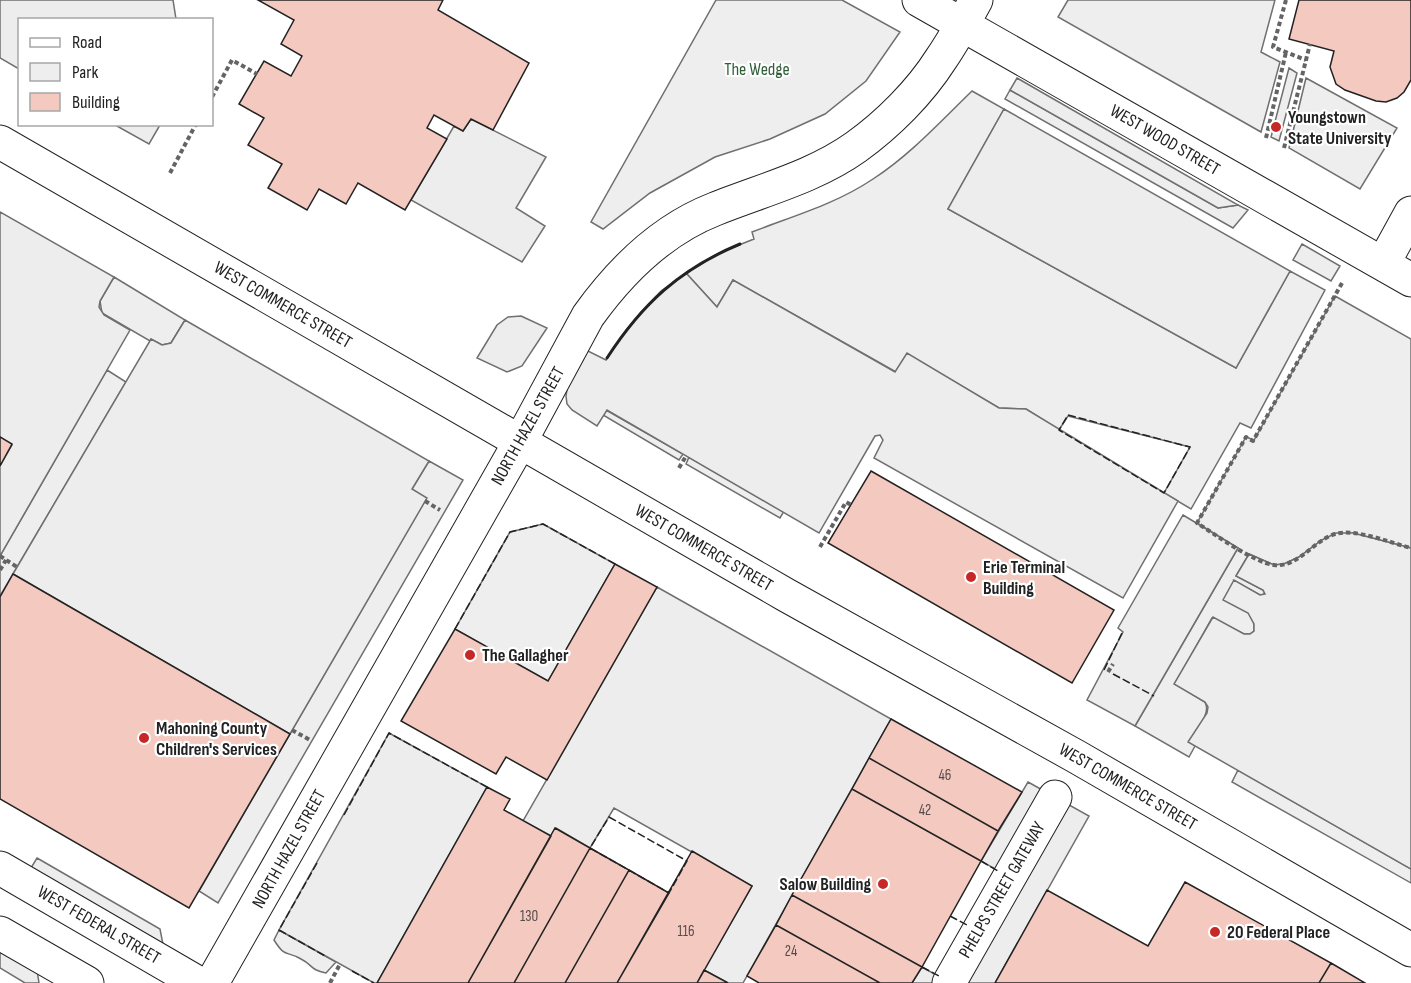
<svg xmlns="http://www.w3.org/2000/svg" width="1411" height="983" viewBox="0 0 1411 983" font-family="'Sofia Sans Condensed',sans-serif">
	<rect width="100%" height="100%" fill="#fff"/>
	<path fill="#eee" stroke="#6f6f6f" stroke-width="1.5" d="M716 0H842L900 32 866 81 825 114 770 139 715 157 650 193 603 229 591 222Z
		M1068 0H1275L1261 52 1280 62 1261 132 1058 17Z
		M1289 68 1297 73 1279 141 1271 137Z
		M1306 78 1397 128 1360 189 1289 148Z
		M1010 90 1218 208 1238 205 1248 210 1233 228 1005 99Z
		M972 91 1004 109 948 209 1236 368 1290 271 1325 290 1251 428 1240 423 1191 509 1164 493 1190 447 1068 416 1059 430 1026 409 999 408 907 354 896 372 733 280 717 307 686 273 719 253 754 239 752 232C793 216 836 204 873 179 910 155 940 122 972 91Z
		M1302 244 1340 266 1331 281 1293 260Z
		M114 277 185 320 171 343 162 345 151 339 150 341 102 313 100 301Z
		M1335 296 1411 339V548L1353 533 1322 540 1299 557 1284 564 1274 565 1249 554 1236 576 1263 590 1265 594 1260 595 1234 581 1254 624V631L1250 634H1244L1212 618 1175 684 1205 702C1212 714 1195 731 1189 741L1195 746 1189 757 1135 726 1238 548 1197 523 1246 437 1254 440Z
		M107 370 126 382 0 596V556Z
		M606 410 683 454 679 460 603 415Z
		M689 457 775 507 798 487 780 518 686 464Z
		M429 461 463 480 218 903 199 891 426 499 412 489Z
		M543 524 615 564 548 681 455 629 510 532Z
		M1238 770 1411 869V883L1232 782Z
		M279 930 336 962 326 973C310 970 313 965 301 959 286 950 286 959 274 940Z"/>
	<path fill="#ededed" stroke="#6f6f6f" stroke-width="1.5" d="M0 0H173L176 19 20 20 19 69 0 58Z
		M1017 78 1238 205 1218 208 1010 90Z
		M1004 109 1290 271 1236 368 948 209Z
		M471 119 546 157 516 208 545 226 522 262 411 200 454 126 463 131Z
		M115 125H160L149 144Z
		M0 212 114 277 100 301 99 307 104 315 130 330 0 556V466L12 445 0 437Z
		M686 273 717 307 733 280 895 372 907 353 999 408 1026 409 1178 501 1123 598 874 458 883 440 880 435 875 436 819 533 607 410 597 426 572 410 567 404 566 396 568 383 586 350 606 360 622 336 641 312 661 291Z
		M521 316 547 328 522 366 507 372 477 358 497 325 508 317Z
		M185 320 429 461 412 489 427 498 290 734 13 574 151 339 162 345 171 343Z
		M1183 515 1238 548 1135 726 1087 700 1123 632 1118 628Z
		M1336 533H1353L1411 548V869L1188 742 1207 713 1208 707 1205 702 1174 684 1213 617 1244 634H1250L1254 631V624L1248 613 1223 600 1234 580 1260 595 1265 594 1263 590 1236 576 1249 554 1274 565 1284 564 1299 557 1322 540Z
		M657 587 891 719 743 983H728L704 970 752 886 614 808 590 848 556 828 551 836 523 821Z
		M389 733 487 787 377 983H374L279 930Z
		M1028 782 1089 816 995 983H912L922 967 938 976 997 870 981 861Z
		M37 858 160 929 167 965 23 881Z
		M0 937 35 957 39 983H25L0 968Z"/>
	<path fill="#f3c9c0" stroke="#222" stroke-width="1.5" d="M258 0H443L438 10 529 63 493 130 471 119 463 131 434 115 427 128 447 139 405 210 358 183 346 204 319 189 307 210 268 188 282 164 248 145 264 118 239 104 264 61 291 76 302 56 281 44 294 20Z
		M1299 0H1411V80L1404 92 1397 98 1386 102 1376 101 1345 90 1336 84 1330 67 1334 51 1289 39Z
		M0 437 12 444 0 466Z
		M871 471 1114 610 1072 683 828 543Z
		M615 564 657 587 547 780 506 757 496 774 401 721 455 629 548 681Z
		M13 574 290 734 189 908 0 799V597Z
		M891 719 1022 792 998 831 869 758Z
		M869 758 998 831 981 861 852 789Z
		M487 787 510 799 504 810 551 836 468 983H377Z
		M852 789 981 861 922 967 792 895Z
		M555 828 590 848 514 983H468Z
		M590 848 629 870 565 983H514Z
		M692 851 752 886 697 983H617Z
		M629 870 669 893 617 983H565Z
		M1185 882 1331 963 1319 983H995L1047 890 1148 946Z
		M792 895 922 967 912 983H880L776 925Z
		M776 925 880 983H759L747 976Z
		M1331 963 1365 983H1319Z
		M704 970 728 983H697Z"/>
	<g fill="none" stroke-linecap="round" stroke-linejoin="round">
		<defs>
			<path id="minor" d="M919 0 1411 280
				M1383 264 1411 213
				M0 868 198 983
				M0 933 87 983
				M212 983 520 442 588 316C621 270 661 230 715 209 762 190 814 177 856 147 888 124 920 92 941 59 954 40 965 20 976 0
				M949 983 1055 797"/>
			<path id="major" d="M0 142 786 595 1077 757 1411 950"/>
		</defs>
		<use href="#minor" stroke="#222" stroke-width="35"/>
		<use href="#major" stroke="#222" stroke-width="35"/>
		<path stroke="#646464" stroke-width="4" stroke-dasharray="4.5 3" stroke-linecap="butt" d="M1286 0 1273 47 1306 60
			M212 97 232 60 257 74
			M1266 138 1286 52
			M1284 148 1310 44
			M170 173 196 124
			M1342 283 1253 441 1246 437 1197 523C1216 535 1253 562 1274 565 1298 568 1314 540 1335 534 1355 528 1391 543 1411 548
			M679 468 686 456
			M425 501 440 510
			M820 547 846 502 851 505
			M0 556 17 567
			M0 570 6 560
			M1108 672 1113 664
			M292 730 310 740
			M330 983 340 964"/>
		<use href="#minor" stroke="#fff" stroke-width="33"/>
		<use href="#major" stroke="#fff" stroke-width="33"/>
		<path stroke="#222" stroke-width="1.5" stroke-dasharray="8 3" stroke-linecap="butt" d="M1068 415 1190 447 1164 493 1059 430Z
			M455 629 510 532 543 524 615 564
			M1104 670 1123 631
			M1113 674 1154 696
			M344 815 389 733 487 787
			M609 817 687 861 669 893 590 848Z
			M981 861 998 871
			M317 863 279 930 327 957
			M950 916 967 925 966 927
			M922 967 939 976
			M352 971 374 983"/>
		<path stroke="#222" stroke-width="3" d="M607 358C642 304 680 269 740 244"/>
	</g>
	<g fill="#c62828" stroke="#fff" stroke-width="2">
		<circle cx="1276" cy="127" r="6"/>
		<circle cx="971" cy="577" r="6"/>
		<circle cx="470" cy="655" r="6"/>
		<circle cx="144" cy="738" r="6"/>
		<circle cx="883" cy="884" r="6"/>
		<circle cx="1215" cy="932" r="6"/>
	</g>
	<g text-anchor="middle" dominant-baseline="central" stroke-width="4.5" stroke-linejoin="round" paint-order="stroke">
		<g font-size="15" fill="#564c4a">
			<text x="945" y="775">46</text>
			<text x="925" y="810">42</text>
			<text x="529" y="916">130</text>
			<text x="686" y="931">116</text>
			<text x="791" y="951">24</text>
		</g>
		<g font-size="18" fill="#2f5e38" stroke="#fff">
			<text x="757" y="69">The Wedge</text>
		</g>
		<g font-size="18" font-weight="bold" fill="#222" stroke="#fff" text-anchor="start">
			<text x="1288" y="117">Youngstown<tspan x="1288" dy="21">State University</tspan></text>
			<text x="983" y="567">Erie Terminal<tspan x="983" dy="21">Building</tspan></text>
			<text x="482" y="655">The Gallagher</text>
			<text x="156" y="728">Mahoning County<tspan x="156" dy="21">Children's Services</tspan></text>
			<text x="871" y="884" text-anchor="end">Salow Building</text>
			<text x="1227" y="932">20 Federal Place</text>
		</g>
		<g font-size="18" fill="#222" stroke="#fff">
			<text transform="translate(1165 140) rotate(30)">WEST WOOD STREET</text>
			<text transform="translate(283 305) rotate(30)">WEST COMMERCE STREET</text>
			<text transform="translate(528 426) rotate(-61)">NORTH HAZEL STREET</text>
			<text transform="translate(704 548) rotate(30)">WEST COMMERCE STREET</text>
			<text transform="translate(1128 787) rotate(30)">WEST COMMERCE STREET</text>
			<text transform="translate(289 849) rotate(-61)">NORTH HAZEL STREET</text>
			<text transform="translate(1002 890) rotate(-60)">PHELPS STREET GATEWAY</text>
			<text transform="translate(99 925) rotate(30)">WEST FEDERAL STREET</text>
		</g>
	</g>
	<rect x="18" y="18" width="195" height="108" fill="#ffffff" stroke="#a7a7a7" stroke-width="1.5"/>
	<rect x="30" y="38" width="30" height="9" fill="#ffffff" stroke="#a7a7a7" stroke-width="1.5"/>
	<text x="72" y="48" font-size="18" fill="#222222">Road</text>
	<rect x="30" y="63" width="30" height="18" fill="#eeeeee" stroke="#a7a7a7" stroke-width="1.5"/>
	<text x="72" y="78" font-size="18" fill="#222222">Park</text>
	<rect x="30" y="93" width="30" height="18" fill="#f3c9c0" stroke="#a7a7a7" stroke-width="1.5"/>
	<text x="72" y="108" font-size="18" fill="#222222">Building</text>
</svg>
